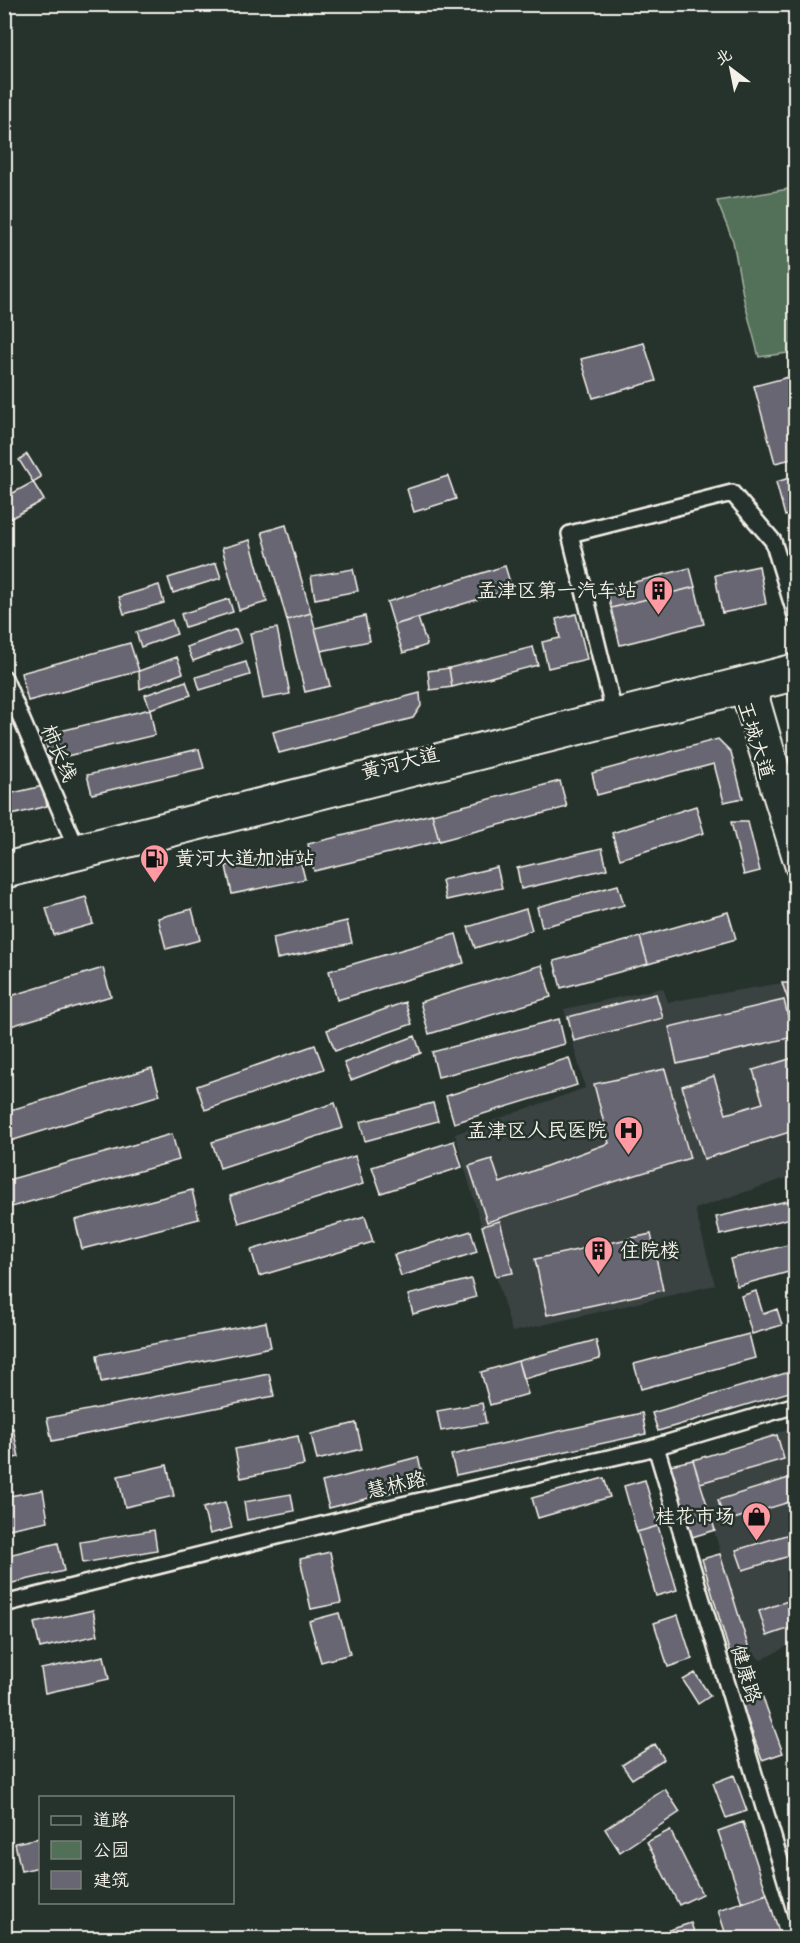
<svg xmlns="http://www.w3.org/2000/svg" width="800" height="1943" viewBox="0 0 800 1943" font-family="Sriracha,'LXGW WenKai TC',sans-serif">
	<rect width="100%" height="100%" fill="#26332d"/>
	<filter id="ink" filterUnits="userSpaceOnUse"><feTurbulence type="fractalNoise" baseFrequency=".0167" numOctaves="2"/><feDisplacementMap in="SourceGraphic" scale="12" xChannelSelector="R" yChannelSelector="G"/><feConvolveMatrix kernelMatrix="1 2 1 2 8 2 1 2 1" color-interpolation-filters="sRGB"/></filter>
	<g filter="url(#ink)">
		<path fill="#3a4242" d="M795 981V1175L695 1209 715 1285 512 1332 455 1134 585 1088 564 1009 663 988 668 1002Z
			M795 1427V1642L761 1660 749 1649 693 1460Z"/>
		<path fill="#527058" stroke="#a3b0a0" stroke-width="1.5" d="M795 188V352L759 357 744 300 733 241 717 201Z"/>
		<path fill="#686673" stroke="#f4f1e8" stroke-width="1.5" d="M644 343 656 381 593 398 581 359Z
			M796 375V407L788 409 796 435V458L775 463 754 386Z
			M27 454 41 477 33 482 19 460Z
			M448 476 456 499 414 512 407 489Z
			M796 476V513L785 516 776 482Z
			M33 482 44 500 4 522V498Z
			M286 525 311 613 287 620 262 532Z
			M250 540 267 602 239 610 222 548Z
			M216 563 221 578 173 593 168 578Z
			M505 566 512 589 394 625 387 602Z
			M759 566 766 604 722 613 715 575Z
			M690 568 695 587 611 608 607 589Z
			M353 569 358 591 315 599 311 576Z
			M159 585 164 603 124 614 119 597Z
			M695 587 704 624 620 645 611 608Z
			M229 599 233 612 185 627 181 614Z
			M311 613 330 686 305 692 287 620Z
			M576 614 587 659 548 668 542 642 560 638 556 619Z
			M365 616 370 641 321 651 315 628Z
			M418 618 427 645 403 653 394 625Z
			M172 620 177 634 141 647 136 632Z
			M277 628 290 694 263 699 250 633Z
			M236 629 241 643 193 661 187 647Z
			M130 643 139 671 28 701 21 673Z
			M533 647 538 665 452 687 449 668Z
			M177 657 183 673 140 689 139 671Z
			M246 662 250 675 200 690 196 677Z
			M449 668 452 687 430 690 428 671Z
			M186 681 191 695 150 709 145 695Z
			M420 693 421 706 413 718 279 753 273 732Z
			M150 709 155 735 50 760 44 735Z
			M718 739 731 752 743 798 724 802 714 764 597 795 592 773Z
			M199 749 204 768 92 794 87 775Z
			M560 781 567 807 439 841 432 814Z
			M43 786 47 806 4 817V795Z
			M696 806 704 833 620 859 612 833Z
			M432 814 439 841 314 871 308 844Z
			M731 822H748L760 871 744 875Z
			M602 848 607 869 521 889 517 868Z
			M298 851 305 879 232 894 226 866Z
			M497 867 502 888 446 900 442 880Z
			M618 885 624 905 542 927 537 907Z
			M86 897 93 924 54 935 46 908Z
			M192 909 200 940 166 949 158 918Z
			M526 909 532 930 475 948 468 927Z
			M728 912 736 939 648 964 640 937Z
			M347 921 352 943 277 959 273 938Z
			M456 934 464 963 337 1000 329 971Z
			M640 937 648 964 561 988 554 961Z
			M542 965 551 997 429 1034 420 1002Z
			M103 968 111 996 4 1028V998Z
			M782 983H796V1022Z
			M656 994 663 1018 574 1041 568 1017Z
			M784 1000 793 1037 677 1064 669 1027Z
			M405 1002 412 1024 335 1051 327 1030Z
			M559 1019 565 1044 438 1077 432 1052Z
			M415 1036 421 1053 351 1080 344 1063Z
			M315 1045 324 1069 205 1110 197 1086Z
			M796 1057V1130L704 1159 682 1086 714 1076 726 1114 763 1103 753 1070Z
			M569 1058 577 1085 454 1123 446 1096Z
			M152 1068 160 1095 4 1143V1112Z
			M665 1069 690 1158 487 1222 469 1166 492 1159 500 1183 609 1143 594 1084Z
			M335 1103 343 1128 220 1168 212 1142Z
			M433 1103 438 1121 365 1141 360 1122Z
			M172 1134 179 1160 4 1209V1181Z
			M454 1141 462 1167 381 1193 372 1167Z
			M355 1156 363 1184 239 1223 230 1196Z
			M192 1190 199 1219 82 1249 75 1220Z
			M796 1199V1217L720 1235 716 1217Z
			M365 1216 373 1242 259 1276 251 1250Z
			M500 1221 513 1273 496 1276 482 1226Z
			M471 1231 477 1252 401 1276 394 1255Z
			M651 1234 663 1290 547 1315 535 1259Z
			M796 1243V1270L737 1286 730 1259Z
			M471 1279 476 1297 413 1314 408 1295Z
			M756 1291 763 1314 777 1309 782 1325 752 1334 741 1296Z
			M266 1322 271 1347 101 1382 97 1355Z
			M749 1334 755 1358 641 1389 634 1364Z
			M596 1340 600 1359 523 1379 518 1361Z
			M518 1361 528 1394 490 1405 481 1372Z
			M796 1370V1390L658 1431 652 1413Z
			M269 1374 274 1396 52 1441 47 1418Z
			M482 1403 486 1423 441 1431 437 1411Z
			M642 1413 646 1434 456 1475 451 1455Z
			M356 1423 362 1449 317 1460 311 1434Z
			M13 1428 19 1457 4 1460V1430Z
			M777 1435 784 1459 700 1483 693 1460Z
			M298 1436 304 1465 241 1478 235 1449Z
			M418 1457 425 1484 329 1508 322 1482Z
			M693 1460 715 1530 692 1537 670 1465Z
			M167 1465 174 1496 125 1507 118 1476Z
			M792 1477 796 1488V1500L724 1522 718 1500Z
			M604 1478 610 1497 538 1518 532 1498Z
			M645 1480 658 1526 637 1532 624 1486Z
			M43 1490 48 1521 4 1530V1497Z
			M291 1494 294 1511 247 1520 244 1502Z
			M225 1502 232 1528 210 1534 203 1508Z
			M658 1526 677 1590 656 1596 637 1532Z
			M154 1530 157 1550 83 1563 80 1542Z
			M796 1532V1554L743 1570 736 1550Z
			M58 1543 64 1571 4 1585V1556Z
			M330 1552 341 1603 311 1609 300 1559Z
			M720 1554 749 1649 730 1654 702 1559Z
			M796 1598V1626L767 1636 759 1611Z
			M93 1610 98 1635 40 1648 34 1623Z
			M339 1613 350 1654 321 1662 309 1621Z
			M678 1615 692 1659 668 1667 654 1623Z
			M104 1656 109 1679 45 1693 41 1669Z
			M695 1673 710 1696 698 1704 683 1680Z
			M762 1695 783 1753 762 1760 741 1702Z
			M655 1744 664 1759 632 1779 622 1765Z
			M734 1775 747 1811 726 1818 713 1783Z
			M665 1789 680 1812 620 1852 605 1829Z
			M743 1822 767 1894 742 1903 718 1831Z
			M670 1830 702 1894 679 1905 647 1842Z
			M40 1838V1867L21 1871 15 1843Z
			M767 1894 781 1938H753L752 1934 738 1938H727L718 1910Z
			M691 1923 696 1938H668L666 1931Z"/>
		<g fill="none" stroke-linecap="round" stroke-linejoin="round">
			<defs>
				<path id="minor" d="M4 678 75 845
					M616 720 570 534 732 493 773 541 796 616
					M656 1447 796 1914
					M4 1604 398 1506 644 1450 796 1405"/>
				<path id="major" d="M753 678 789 802
					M738 682 796 868
					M4 863 796 664
					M4 878 796 680"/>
			</defs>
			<use href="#minor" stroke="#f4f1e8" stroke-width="20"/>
			<use href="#major" stroke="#f4f1e8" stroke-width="24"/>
			<use href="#minor" stroke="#26332d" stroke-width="15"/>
			<use href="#major" stroke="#26332d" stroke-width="20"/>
		</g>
	</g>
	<defs>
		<symbol id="building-pin" viewBox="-11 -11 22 30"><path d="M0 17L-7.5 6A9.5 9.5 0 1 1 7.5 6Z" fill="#ff9aa2" stroke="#26332d"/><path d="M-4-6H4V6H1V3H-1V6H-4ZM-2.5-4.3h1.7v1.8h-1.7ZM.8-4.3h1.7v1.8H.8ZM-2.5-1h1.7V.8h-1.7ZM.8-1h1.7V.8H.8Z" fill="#111"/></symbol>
		<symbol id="fuel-pin" viewBox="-11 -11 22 30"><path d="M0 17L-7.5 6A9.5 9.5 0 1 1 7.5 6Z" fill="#ff9aa2" stroke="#26332d"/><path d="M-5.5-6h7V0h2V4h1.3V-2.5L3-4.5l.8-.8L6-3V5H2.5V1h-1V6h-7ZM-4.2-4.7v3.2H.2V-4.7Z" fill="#111"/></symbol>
		<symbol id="hospital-pin" viewBox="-11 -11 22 30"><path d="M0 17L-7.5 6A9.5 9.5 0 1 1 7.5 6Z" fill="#ff9aa2" stroke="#26332d"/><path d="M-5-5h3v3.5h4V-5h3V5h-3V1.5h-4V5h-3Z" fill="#111"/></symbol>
		<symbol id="shop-pin" viewBox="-11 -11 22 30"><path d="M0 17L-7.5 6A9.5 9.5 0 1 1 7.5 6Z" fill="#ff9aa2" stroke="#26332d"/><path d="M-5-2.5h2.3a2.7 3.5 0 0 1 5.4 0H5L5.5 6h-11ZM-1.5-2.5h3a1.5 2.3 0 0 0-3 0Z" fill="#111"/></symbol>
	</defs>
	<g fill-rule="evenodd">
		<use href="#building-pin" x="642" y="574" width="33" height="45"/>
		<use href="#fuel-pin" x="138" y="842" width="33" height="45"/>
		<use href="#hospital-pin" x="612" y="1114" width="33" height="45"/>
		<use href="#building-pin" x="582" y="1234" width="33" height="45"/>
		<use href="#shop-pin" x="740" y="1500" width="33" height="45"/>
	</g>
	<g text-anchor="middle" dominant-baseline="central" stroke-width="5" stroke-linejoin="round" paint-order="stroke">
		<g font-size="20" fill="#f4f1e8" stroke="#26332d" text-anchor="end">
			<text x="637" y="590">孟津区第一汽车站</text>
			<text x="175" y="858" text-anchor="start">黄河大道加油站</text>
			<text x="607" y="1130">孟津区人民医院</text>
			<text x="620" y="1250" text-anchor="start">住院楼</text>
			<text x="735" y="1516">桂花市场</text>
		</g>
		<g font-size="20" fill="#f4f1e8" stroke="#26332d">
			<text transform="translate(756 740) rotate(73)">王城大道</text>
			<text transform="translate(59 753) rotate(67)">柿长线</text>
			<text transform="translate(400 763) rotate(-14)">黄河大道</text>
			<text transform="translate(396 1485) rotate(-13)">慧林路</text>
			<text transform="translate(746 1674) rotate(73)">健康路</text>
		</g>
	</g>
	<rect width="800" height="1943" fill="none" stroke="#26332d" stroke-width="24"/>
	<rect x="12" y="12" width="776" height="1919" fill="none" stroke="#f4f1e8" stroke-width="2" filter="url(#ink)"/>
	<rect x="39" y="1796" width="195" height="108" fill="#26332d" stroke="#787f78" stroke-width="1.5"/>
	<rect x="51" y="1816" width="30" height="9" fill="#26332d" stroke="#787f78" stroke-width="1.5"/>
	<text x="93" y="1826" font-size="18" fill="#f4f1e8">道路</text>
	<rect x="51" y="1841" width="30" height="18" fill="#527058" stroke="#787f78" stroke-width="1.5"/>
	<text x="93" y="1856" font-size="18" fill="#f4f1e8">公园</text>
	<rect x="51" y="1871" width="30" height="18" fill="#686673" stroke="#787f78" stroke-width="1.5"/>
	<text x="93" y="1886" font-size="18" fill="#f4f1e8">建筑</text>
	<g transform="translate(731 69) rotate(328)" stroke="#26332d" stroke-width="4.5" paint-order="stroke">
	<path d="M0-4.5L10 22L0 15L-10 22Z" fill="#f4f1e8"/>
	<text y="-9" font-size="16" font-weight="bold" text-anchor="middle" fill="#f4f1e8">北</text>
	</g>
</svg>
